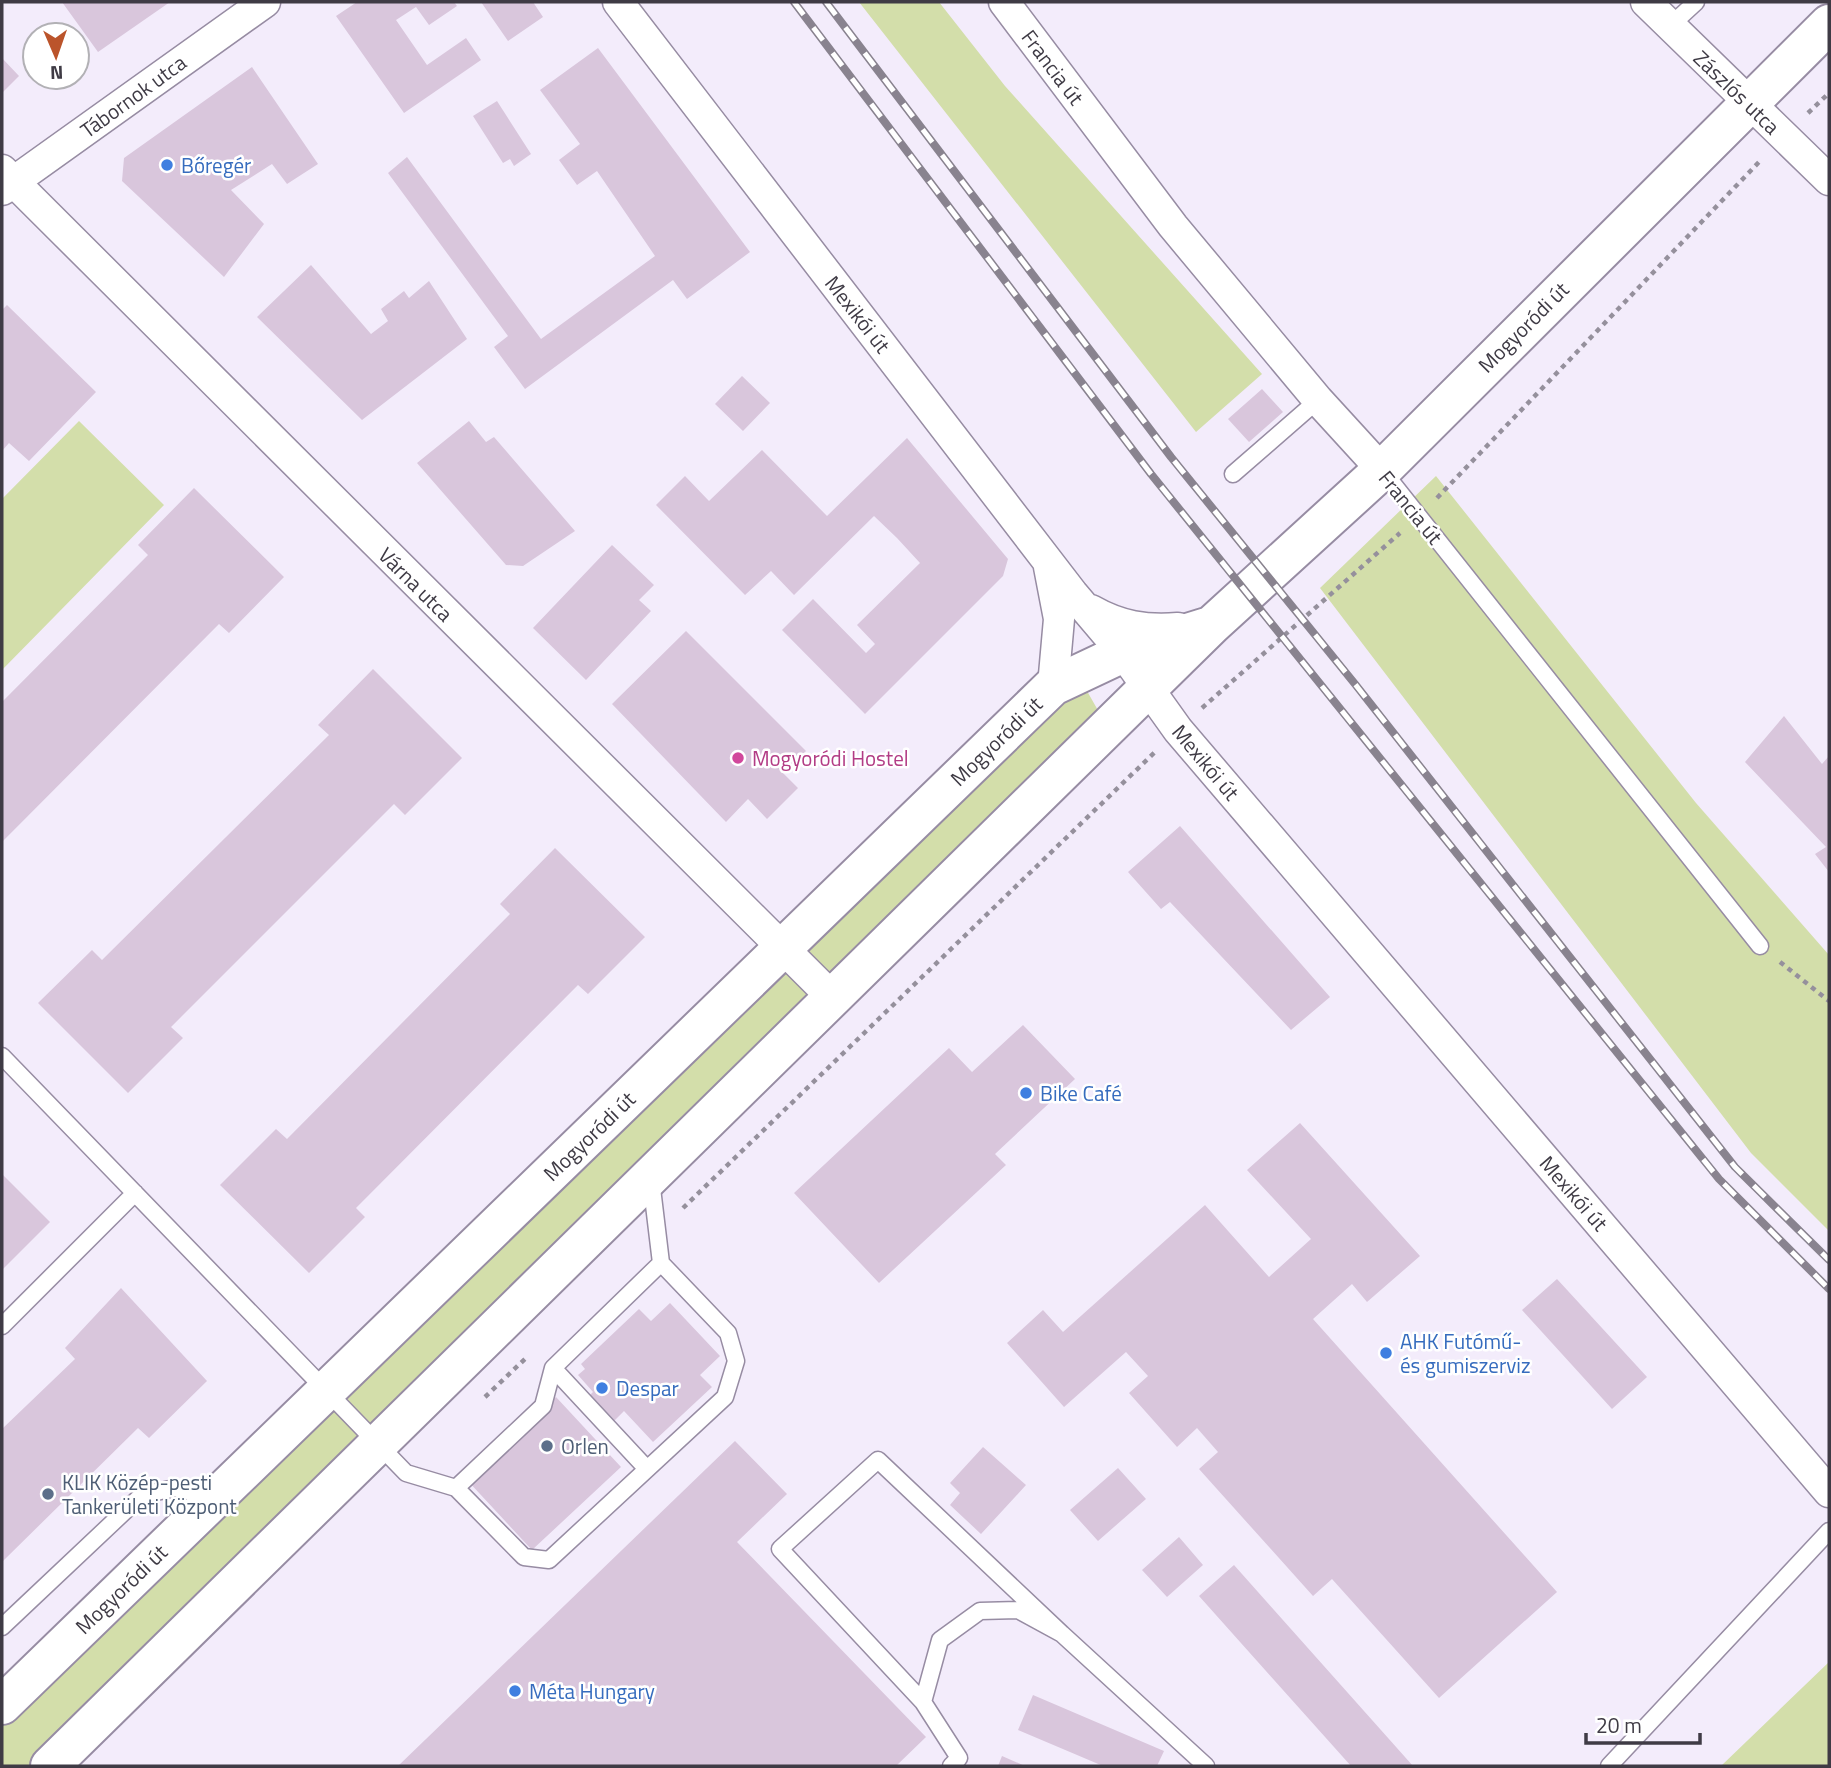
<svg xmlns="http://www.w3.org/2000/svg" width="1831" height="1768" viewBox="0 0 1831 1768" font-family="'Titillium Web',sans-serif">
	<rect width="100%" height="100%" fill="#f3ecfb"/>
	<path fill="#d3deaa" d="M859 2H939L1005 86 1262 374 1196 432Z
		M79 421 164 505 2 670V499Z
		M1436 476 1696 803 1829 955V1231L1751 1153 1320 588Z
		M1053 686 1087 691 1108 728 50 1766H2V1705Z
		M1829 1662V1766H1721Z"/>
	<path fill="#d9c6dc" d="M62 2H170L98 52Z
		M357 2H454L457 6 429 25 416 7 396 20 427 65 466 38 481 60 404 113 336 16Z
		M481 2H533L543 17 508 41Z
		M598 48 750 252 687 299 673 280 525 389 494 347 508 336 388 173 407 157 541 339 655 256 597 171 577 185 559 160 580 144 540 90Z
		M2 58 19 76 2 93Z
		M252 67 318 164 287 184 272 164 231 190 264 224 224 277 122 181 124 158Z
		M497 101 531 154 514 166 510 159 503 163 473 116Z
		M311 265 371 334 388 321 381 309 404 291 409 298 429 281 467 339 362 420 257 317Z
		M7 305 96 392 29 461 9 443 2 451V310Z
		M742 376 770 403 743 431 715 404Z
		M1262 389 1283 412 1249 442 1228 419Z
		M469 421 486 442 494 437 575 531 523 566 506 565 417 463Z
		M907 438 1008 559 1003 576 865 714 782 630 813 599 866 653 875 644 857 625 920 563 897 538 874 516 794 595 771 571 745 595 656 505 685 476 709 501 762 450 827 516Z
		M194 488 284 577 229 633 219 624 2 842V702L148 555 138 545Z
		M612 545 654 585 639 600 651 611 586 680 533 628Z
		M686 631 806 751 783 773 798 788 767 819 748 799 726 822 612 704Z
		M373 669 462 758 405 815 394 804 171 1027 183 1038 128 1093 38 1003 92 950 102 960 329 735 318 725Z
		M1784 716 1822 764 1829 756V872L1815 854 1826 847 1745 762Z
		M1180 826 1330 997 1291 1030 1170 902 1161 909 1128 872Z
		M555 848 645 937 588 994 578 985 356 1208 365 1217 309 1273 220 1185 276 1129 287 1139 510 914 500 904Z
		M1023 1025 1075 1079 995 1154 1006 1165 879 1283 794 1193 949 1048 972 1072Z
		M1300 1123 1420 1256 1367 1302 1352 1284 1313 1319 1557 1592 1439 1698 1332 1579 1313 1596 1199 1469 1218 1452 1197 1428 1177 1447 1129 1393 1148 1376 1126 1352 1064 1407 1007 1343 1043 1310 1063 1332 1205 1205 1269 1277 1311 1239 1247 1170Z
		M2 1174 50 1222 2 1270Z
		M1557 1279 1647 1377 1612 1409 1522 1310Z
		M121 1288 207 1381 149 1438 138 1428 2 1562V1429L75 1359 65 1348Z
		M670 1303 720 1356 700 1375 712 1387 653 1442 624 1411 613 1422 589 1396 593 1392 578 1375 585 1369 581 1364 639 1309 651 1321Z
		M556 1397 621 1467 532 1550 467 1480Z
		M735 1441 787 1494 737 1542 926 1737 896 1766H398Z
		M983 1447 1026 1485 981 1534 950 1505 960 1493 950 1483Z
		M1118 1468 1146 1499 1098 1541 1070 1510Z
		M1179 1537 1203 1565 1167 1597 1142 1570Z
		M1234 1565 1413 1766H1351L1199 1596Z
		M1033 1695 1164 1751 1157 1766H1103L1018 1730Z
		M1002 1756 1025 1766H998Z"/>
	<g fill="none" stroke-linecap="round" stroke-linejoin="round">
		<defs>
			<path id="lane" d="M1670 26 1696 2
				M1382 470 1760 946
				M1233 474 1318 400
				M2 1056 406 1473 456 1488 543 1406 553 1368 661 1263
				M2 1326 135 1193
				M553 1368 647 1469
				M456 1488 524 1557 549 1560 725 1397 736 1361 728 1333 661 1263 651 1180
				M2 1627 142 1495 175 1488 213 1497
				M923 1702 780 1549 878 1460 1062 1634
				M951 1766 959 1758 923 1702 940 1640 980 1611 1018 1610 1062 1634 1206 1766
				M1609 1766 1829 1531"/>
			<path id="street" d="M618 2 1073 594 1123 653 1178 730 1829 1492
				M1004 2 1173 226 1318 400 1382 470
				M1646 2 1829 180
				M2 170 832 997
				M2 190 265 2
				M1049 567 1059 619 1053 686
				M1091 610C1119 626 1146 631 1178 628"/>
			<path id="secondary" d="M2 1705 1053 686 1123 653 1207 627
				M50 1766 1212 625 1382 470 1829 24"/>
		</defs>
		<use href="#lane" stroke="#978ca3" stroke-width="19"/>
		<use href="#street" stroke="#978ca3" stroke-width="33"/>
		<use href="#secondary" stroke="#978ca3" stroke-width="42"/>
		<path stroke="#95909c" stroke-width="4.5" stroke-dasharray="5 5" stroke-linecap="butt" d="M1808 113 1829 93
			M1437 498 1760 161
			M1202 708 1400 533
			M1780 962 1829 1001
			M683 1208 1155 752
			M485 1397 527 1357"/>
		<use href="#lane" stroke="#fff" stroke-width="16"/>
		<use href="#street" stroke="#fff" stroke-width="30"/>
		<use href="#secondary" stroke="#fff" stroke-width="38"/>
		<defs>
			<path id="rail" d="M794 2 1151 474 1719 1179 1829 1289
				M826 2 1171 457 1355 684 1735 1167 1829 1260"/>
		</defs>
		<use href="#rail" stroke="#89838f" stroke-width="8"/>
		<use href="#rail" stroke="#fff" stroke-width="5" stroke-dasharray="16" stroke-linecap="butt"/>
	</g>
	<g fill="#3f7fe0" stroke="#fff" stroke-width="2.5">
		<circle cx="167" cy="165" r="7"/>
		<circle cx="1026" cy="1093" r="7"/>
		<circle cx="1386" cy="1353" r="7"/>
		<circle cx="602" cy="1388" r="7"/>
		<circle cx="515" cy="1691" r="7"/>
	</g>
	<circle fill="#d1479c" stroke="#fff" stroke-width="2.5" cx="738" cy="758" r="7"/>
	<g fill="#5c6f8a" stroke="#fff" stroke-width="2.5">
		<circle cx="547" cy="1446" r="7"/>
		<circle cx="48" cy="1494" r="7"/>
	</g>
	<g text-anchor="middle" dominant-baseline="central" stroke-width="5" stroke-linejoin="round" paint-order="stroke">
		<g font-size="21" fill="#3f3b45" stroke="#fff">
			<text transform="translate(1053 67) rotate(53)">Francia út</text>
			<text transform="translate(1737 92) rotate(44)">Zászlós utca</text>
			<text transform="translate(133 96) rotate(-36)">Tábornok utca</text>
			<text transform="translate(858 314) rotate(52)">Mexikói út</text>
			<text transform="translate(1523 327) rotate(-45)">Mogyoródi út</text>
			<text transform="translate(1411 507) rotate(51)">Francia út</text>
			<text transform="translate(416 584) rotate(45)">Várna utca</text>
			<text transform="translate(996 741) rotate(-44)">Mogyoródi út</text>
			<text transform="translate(1206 762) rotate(50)">Mexikói út</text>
			<text transform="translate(589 1136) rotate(-44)">Mogyoródi út</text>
			<text transform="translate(1574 1193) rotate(49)">Mexikói út</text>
			<text transform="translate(121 1589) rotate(-44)">Mogyoródi út</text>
		</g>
		<g font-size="21" fill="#366cbe" stroke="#fff" text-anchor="start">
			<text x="181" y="165">Bőregér</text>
			<text x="1040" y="1093">Bike Café</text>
			<text x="1400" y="1341">AHK Futómű-<tspan x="1400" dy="24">és gumiszerviz</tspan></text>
			<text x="616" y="1388">Despar</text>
			<text x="529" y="1691">Méta Hungary</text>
		</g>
		<g font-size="21" fill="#b23c85" stroke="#fff" text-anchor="start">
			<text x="752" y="758">Mogyoródi Hostel</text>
		</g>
		<g font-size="21" fill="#4e5e75" stroke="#fff" text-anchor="start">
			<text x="561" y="1446">Orlen</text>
			<text x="62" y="1482">KLIK Közép-pesti<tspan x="62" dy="24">Tankerületi Központ</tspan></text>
		</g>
	</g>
	<rect width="1831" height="1768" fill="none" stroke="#3f3b45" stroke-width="7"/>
	<g transform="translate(56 56) rotate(178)"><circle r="33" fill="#ffffff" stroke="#b2b1b5" stroke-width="2"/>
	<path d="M0-5L12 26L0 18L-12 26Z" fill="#bb542b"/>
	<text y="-10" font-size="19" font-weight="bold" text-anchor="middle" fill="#3f3b45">N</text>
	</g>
	<path d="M1586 1733v10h114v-10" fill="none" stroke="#3f3b45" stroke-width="3.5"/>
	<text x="1596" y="1733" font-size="21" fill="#3f3b45" stroke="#ffffff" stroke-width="5" paint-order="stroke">20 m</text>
</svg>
